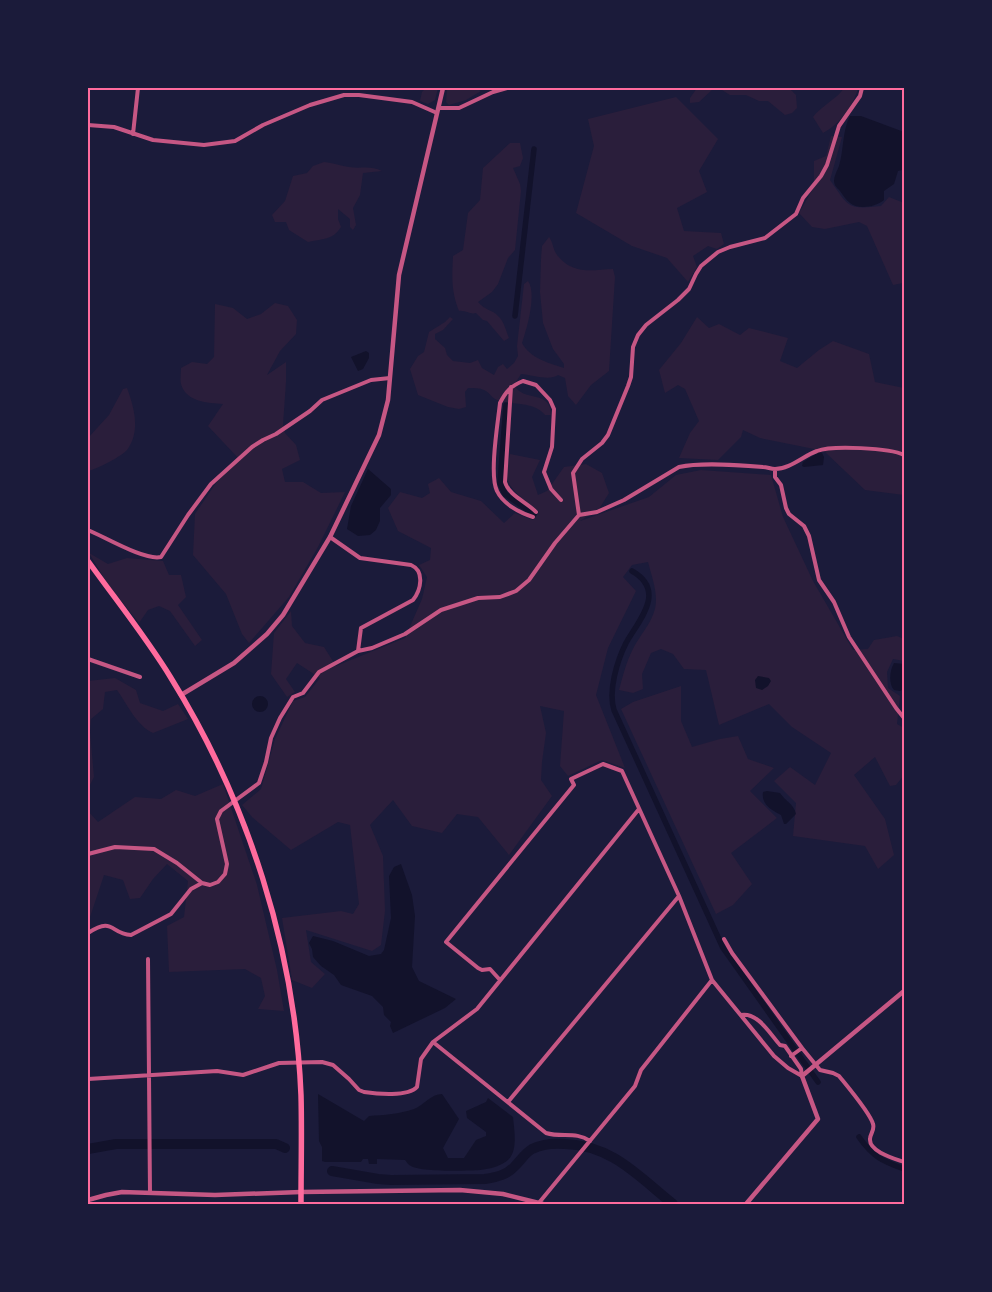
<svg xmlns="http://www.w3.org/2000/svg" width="992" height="1292" viewBox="0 0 992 1292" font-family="Bitter,serif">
	<rect width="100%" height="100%" fill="#1b1b3a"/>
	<path fill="#2a1e3b" d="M426 88H438L435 100 428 104 420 101 422 92Z
		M447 88H475L481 91 466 100 449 105 446 102Z
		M697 88H789L796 95 797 108 792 113 785 115 768 101H759L746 95H730L719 88 713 89 699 102 690 103V98Z
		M844 88H858C854 105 839 125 823 133L813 117C821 106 837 99 844 88Z
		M676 97 718 139 699 171 707 192 677 208 684 231 721 233 724 244 717 249 708 246 693 256 697 267 688 282 667 258 632 246 576 213 594 146 588 119Z
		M831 136 842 137 830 180C849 207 847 210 881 206L889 197 904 203V288L903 283 893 285 867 226 859 222 825 229 812 227 799 213 814 187V161L826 156Z
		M510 143H520L523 158 520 166 513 168 520 184 521 191 515 250 508 258 498 284 492 292 478 302C486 311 493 310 498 316 504 321 506 331 509 338L504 341 487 321 483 320 476 313C470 315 466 310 459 311 451 291 452 277 453 256L463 250 468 213 480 200 483 168Z
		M324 162C333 163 342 166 349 167 361 169 371 165 382 171L363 173 360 195 353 208 356 225 353 230 350 227V219L338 209V219L341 227C333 240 322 239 308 242L289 230 286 222H275L272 215 285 201 293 176 307 173 313 166Z
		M549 237C553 242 553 250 557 255 573 275 591 270 613 269L615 277 609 371 591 385 576 405 568 396 565 378 558 375C550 381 532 375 521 374L514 385C524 403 551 389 551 415H545C535 402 515 405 500 401 491 399 491 393 484 390 480 388 474 388 468 388L465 392 466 407 459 409 448 407 418 395 410 369 418 356 424 352 429 332 445 322 450 317 453 319 443 330 435 334V339L445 348 447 355 453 361 470 363 478 360 482 368 494 375 498 367 503 364 507 369 514 363 518 356 517 346 524 284 528 281C537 293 527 329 522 343 530 358 548 363 564 368V364L553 349 543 323 540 292 541 259 542 246Z
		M275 303 288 306 297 320 296 334 280 351 267 375 286 362V382L283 425 285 433 296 445 300 460 282 469 285 482H303L321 493 345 492 318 547 289 597 249 643 242 634 226 594 193 555 195 514 222 474 240 460 208 426 223 404C208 403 186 402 181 384 180 380 181 373 181 368L192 362 207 364 214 357 215 304 233 308 247 319 261 314Z
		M697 317 709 328 719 324 740 335 749 328 788 338 780 361 797 368 819 350 833 341 869 354 875 382 904 388V495L865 490 824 451 760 438 743 430 741 437 718 460 679 458 690 433 699 421 685 389 678 385 665 393 659 370 681 343Z
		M127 388C134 407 141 431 127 450 121 457 98 468 89 471L88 438 109 415 123 389Z
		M510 454 540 460 532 477 538 495 547 491 564 467 586 464 602 473 609 493 599 509 580 521 649 497 676 475 701 470 771 475 783 517 813 581 853 650 868 649 874 640 897 636 904 639V661L893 659 887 672 888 688 900 696 897 724 904 728V775L896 785 890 786 875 757 854 775 885 819 894 855 878 869 865 846 793 836 796 803 774 781 790 767 815 785 831 753 792 727 769 704 719 725 706 670 684 669 673 654 661 649 651 653 642 674 643 689 633 693 619 690C623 676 626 662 633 649 641 633 656 619 656 600 656 587 651 574 648 562L632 565 623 577 636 591 608 648 596 695 625 768 602 760 568 776 560 766 564 711 540 706 546 733 542 762 541 780 552 796 509 855 478 817 457 814 442 833 412 826 393 800 370 825 383 856 385 911 381 945 372 951 306 930 311 962 325 974 312 988 292 980 282 918 341 911 353 914 359 904 350 825 338 822 291 850 252 817 242 805 261 789 275 739 293 701 305 697 320 678 297 663 286 679 295 692 287 697 271 674 274 633 291 611 292 626 305 643 324 647 336 666 405 638 422 599 427 577 419 565 430 560 431 548 398 531 388 508 400 492 422 498 430 493 428 484 439 478 451 492 481 501 504 523 515 513 533 520 539 512C529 502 509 492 507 477 506 471 509 460 510 454Z
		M89 553 108 564 127 558 163 561 169 575H181L186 597 178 605 202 640 195 646 170 611 159 606 148 610 139 623 107 583Z
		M115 678 136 690 140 703 163 711 178 704 188 719 153 733C137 726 127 704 117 690L105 692 103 709 91 719 90 732 94 777 88 789V681Z
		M681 686V721L692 747 720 739 738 736 748 759 774 768 750 791 777 818 731 853 752 884 733 905 716 914 621 709 633 702Z
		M223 784 257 885 277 970 284 1011 258 1009 265 996 261 978 245 969 169 972 167 926 184 917 188 881 167 864 153 879 140 898 130 899 123 880 104 875 88 923V811L98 822 135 797 161 799 176 790 195 796Z"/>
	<path fill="#12122b" d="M850 116H861L904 132V180L902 170 898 171 894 184 884 191V200C876 207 858 210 850 203 846 200 843 195 840 191 837 188 834 185 834 181 834 176 837 171 839 166 844 150 842 131 850 116Z
		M366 351 369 353V358L363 369 358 371 351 357Z
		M819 452 822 453 824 457 823 465 804 467 802 466 803 462Z
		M368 469 391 489V495L380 508V521L376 530 370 535 358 536 347 529 351 506Z
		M894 663 904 664V689L900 691 894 690C888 683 890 670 894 663Z
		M758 676 769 678 771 681 768 686 762 690 756 688 755 680Z
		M252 704a8 8 0 1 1 16 0a8 8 0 1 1-16 0Z
		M767 791 780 793C785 801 794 804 796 814L786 824H784L781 815C771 810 761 804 763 792Z
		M401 864 412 895 415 916 412 967 419 981 456 999 445 1008 393 1033 390 1026 391 1022 384 1015 383 1007 372 996 341 985 334 975 321 966 313 957 312 949 309 943 313 936 333 941 369 956 381 954 384 950 391 918 389 876 394 867Z
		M318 1094 364 1121 369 1116C384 1115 399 1114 414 1109 424 1105 431 1094 442 1094L459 1119 443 1148 448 1158H464L476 1140 486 1136V1132L467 1118 466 1111 486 1102 488 1098 513 1117C514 1129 518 1149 509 1159 502 1166 490 1169 480 1170 467 1171 420 1172 411 1166 408 1165 407 1162 405 1160L377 1159V1164H369L368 1159H363L361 1162H325L322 1161V1147L319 1141Z"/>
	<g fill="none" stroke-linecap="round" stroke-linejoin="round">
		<path stroke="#12122b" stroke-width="5.5" d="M515 316 534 149
			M506 405 500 483 505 494 534 514
			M632 571C667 591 639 620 626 643 617 661 608 691 614 710L723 948 818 1082
			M859 1137C873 1157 882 1161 904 1169"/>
		<path stroke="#12122b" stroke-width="10" d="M88 1149 116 1144H276L285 1148
			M332 1171 378 1179 391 1180 485 1179C497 1177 507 1175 515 1166 521 1160 525 1153 532 1149 542 1144 553 1143 565 1144 612 1145 639 1177 673 1204"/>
		<path stroke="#c65784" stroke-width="4" d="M439 108H459L493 92 507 88
			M88 125 114 127 153 140 204 145 235 141 263 125 310 105 344 95H359L412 102 437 113
			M133 134 138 88
			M511 387 505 482C509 496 527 502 536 512
			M775 469V477L781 485 786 508 789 514 804 526 809 536 819 580 834 602 849 637 896 708 904 718
			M579 515 573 473 582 459 602 443 608 435 628 386 631 377 633 347 638 335 646 325 678 300 689 289 696 274 701 266 718 252 730 247 765 238 796 214 803 198 821 176 827 165 839 126 860 96 862 88
			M533 517C520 513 503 504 497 491 489 475 498 422 500 403 506 391 511 386 523 381L536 385 550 400 554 409 552 447 544 472 551 489 561 500
			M88 530C105 537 145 561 161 557L188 515 211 484 252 447 263 440 276 434 310 411 322 400 371 380 390 378
			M330 537 360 558 411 565C425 571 421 590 413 600L361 628 358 651
			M88 659 140 677
			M88 854 115 847 154 849 177 863 202 883 210 885 218 882 225 874 227 864 217 819 221 811 259 783 266 762 271 738 280 718 293 697 303 693 319 672 358 651 372 648 405 634 441 610 478 598 500 597 516 591 529 580 555 543 579 515 597 512 624 500 679 467C702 462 739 465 763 467 767 467 771 469 775 469 790 469 803 456 817 451 832 445 890 448 904 455
			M88 933C114 916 110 934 131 935L171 914 191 889 202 883
			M724 939 732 953 802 1048 820 1070 833 1073 839 1076C847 1086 870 1113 873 1124 875 1130 870 1134 870 1139 869 1152 896 1159 904 1162
			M148 959 150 1193
			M500 980 490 969 482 970 478 968 446 942 574 785 571 779 603 764 622 771 679 896 712 980 774 1056 788 1068 802 1076
			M741 1015C758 1012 770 1034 780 1045L785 1046 801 1069 802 1076
			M433 1042 546 1133C562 1138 576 1131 590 1141
			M791 1056 802 1048
			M88 1079 217 1071 243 1075 279 1063 322 1062 333 1065 349 1079 359 1090 364 1092C377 1094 408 1097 417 1087L421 1059 433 1042 477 1009 639 809
			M508 1102 679 896
			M538 1204 635 1086 641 1070 712 980"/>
		<path stroke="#c65784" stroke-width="4.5" d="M181 695 234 663 267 634 283 615 330 537 379 435 388 400 399 275 443 88
			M88 1200 106 1195 122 1192 215 1195 301 1192 460 1190 503 1194 543 1204
			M746 1204 818 1119 802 1076 904 991"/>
		<path stroke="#ff6b9d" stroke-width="5.5" d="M88 561C116 600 146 637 171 678 248 802 295 949 301 1095 302 1131 301 1168 301 1204"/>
	</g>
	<rect width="992" height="1292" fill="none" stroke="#1b1b3a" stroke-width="178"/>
	<rect x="89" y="89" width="814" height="1114" fill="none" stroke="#ff6b9d" stroke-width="2"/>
</svg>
